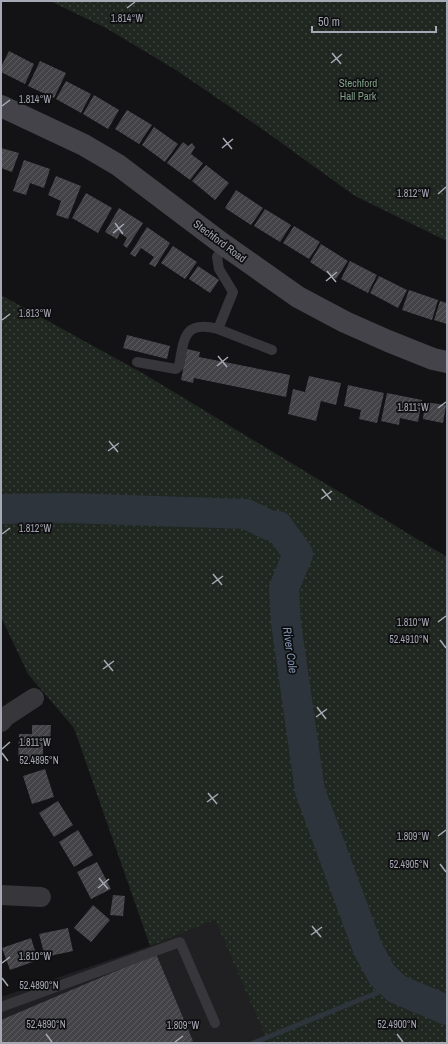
<svg xmlns="http://www.w3.org/2000/svg" width="448" height="1044" viewBox="0 0 448 1044" font-family="'Archivo Narrow',sans-serif">
	<defs>
		<pattern id="park-dots" width="8" height="8" patternUnits="userSpaceOnUse"><rect width="8" height="8" fill="#202721"/><path d="M2 2h.1M6 6h.1" fill="none" stroke="#3d443f" stroke-width="1.8" stroke-linecap="round"/></pattern>
		<pattern id="building-hatch" width="6" height="6" patternUnits="userSpaceOnUse"><rect width="6" height="6" fill="#434348"/><path d="M-1 1l2-2M0 6l6-6M5 7l2-2" fill="none" stroke="#5b5b60"/></pattern>
	</defs>
	<rect width="100%" height="100%" fill="#131315"/>
	<path fill="#201f22" d="M215 920 268 1043H1V997L150 946Z"/>
	<path fill="url(#park-dots)" d="M50 1H447V241L355 196 265 131 176 70 106 28Z
		M1 295 144 374 447 557V1043H268L215 920 150 946 74 728 28 674 1 617Z"/>
	<g fill="none" stroke-linecap="round" stroke-linejoin="round">
		<path stroke="#2d343c" stroke-width="5" d="M253 1043 394 986"/>
		<path stroke="#2d343c" stroke-width="30" d="M1 509 66 508 246 514 271 526H278L298 554 284 588 286 623 310 791 368 949 382 975 397 989 447 1010"/>
	</g>
	<path fill="url(#building-hatch)" d="M9 51 34 64 25 84 1 72V67Z
		M40 61 66 73 54 98 28 86Z
		M66 81 91 94 81 113 56 99Z
		M94 95 119 110 108 129 83 114Z
		M127 110 152 125 139 144 115 129Z
		M154 127 178 144 165 162 142 145Z
		M183 142 188 146 192 143 195 147 191 154 203 163 190 180 167 163Z
		M1 148 19 153 12 172 1 168Z
		M24 160 50 169 44 188 30 183 26 195 13 191Z
		M206 165 229 183 215 200 192 181Z
		M56 176 81 186 68 219 56 215 61 201 48 195Z
		M236 190 263 208 251 225 225 208Z
		M86 193 112 208 98 233 72 218Z
		M119 208 143 223 127 248 123 245 127 238 120 233 117 239 105 232Z
		M265 209 291 225 280 242 254 226Z
		M294 226 320 242 309 259 283 243Z
		M147 227 170 243 155 267 149 264 154 257 141 248 135 257 130 254Z
		M321 244 348 261 336 279 310 262Z
		M173 246 197 262 185 279 161 263Z
		M350 261 377 275 368 293 341 279Z
		M198 266 219 280 210 293 189 279Z
		M379 276 407 290 398 308 370 293Z
		M409 290 438 300 432 320 402 310Z
		M440 301 447 303V324L434 320Z
		M127 335 170 346 167 359 123 348Z
		M187 349 200 352 199 357 290 375 286 397 194 378 193 383 181 380Z
		M309 376 341 383 336 405 321 401 316 421 288 414 293 389 305 392Z
		M348 385 384 393 377 423 359 419 361 410 344 406Z
		M387 393 422 400 418 422 400 418 399 425 381 421Z
		M425 402 446 405 443 423 423 419Z
		M32 725H51L50 743H43V764L18 763 19 734H32Z
		M45 769 54 797 32 804 23 776Z
		M58 801 73 825 54 837 39 813Z
		M78 830 93 855 74 867 59 842Z
		M97 862 111 889 91 899 77 872Z
		M113 895 125 896 123 916 110 915Z
		M93 905 110 920 91 942 74 928Z
		M68 928 73 951 45 957 39 934Z
		M31 938 38 960 10 970 2 948Z
		M156 954 193 1041 188 1043H1V1020Z"/>
	<g fill="none" stroke-linecap="round" stroke-linejoin="round">
		<path stroke="#36363b" stroke-width="10" d="M218 329 272 350
			M137 362 176 369 179 366C184 338 184 320 218 329L233 292 219 269 217 257 225 246
			M1 1007 180 942 215 1023"/>
		<path stroke="#36363b" stroke-width="20" d="M1 722 5 717 34 698
			M1 895 41 897"/>
		<path stroke="#434349" stroke-width="22" d="M1 106 84 145 118 165 220 242 298 297 345 322 388 341 433 359 447 362"/>
	</g>
	<path fill="none" stroke="#a6a8b4" stroke-width="1.5" d="M127 8 135 2M332 53 341 64M331 63 342 54M2 106 10 100M223 138 232 149M222 148 233 139M438 194 446 187M115 223 123 234M113 233 124 224M327 271 336 282M326 281 337 272M2 320 10 314M218 356 227 367M217 366 228 357M438 408 446 402M109 441 118 452M108 451 119 443M322 489 331 500M321 499 332 491M2 534 10 528M213 574 222 585M212 584 223 576M438 622 446 616M440 640 446 648M104 660 113 671M103 669 114 661M317 707 326 719M316 717 327 709M2 749 10 742M2 753 8 761M208 793 217 804M207 802 218 794M438 836 446 830M440 864 446 872M99 878 108 889M98 888 109 879M312 926 321 937M311 935 322 927M2 963 10 957M2 978 8 986M46 1034 52 1042M397 1034 403 1042M175 1042 183 1036"/>
	<g text-anchor="middle" dominant-baseline="central" stroke-width="3.5" stroke-linejoin="round" paint-order="stroke">
		<g font-size="11" fill="#7e9e85" stroke="#0e0e10">
			<text x="358" y="83">Stechford<tspan x="358" dy="13">Hall Park</tspan></text>
		</g>
		<g font-size="11" fill="#a6a8b4" stroke="#0e0e10">
			<text transform="translate(220 241) rotate(37)">Stechford Road</text>
		</g>
		<g font-size="12" font-style="italic" fill="#7f90ad" stroke="#0e0e10">
			<text transform="translate(290 650) rotate(82)">River Cole</text>
		</g>
	</g>
	<g font-size="10" text-anchor="middle" fill="#a6a8b4" stroke="#0e0e10" stroke-width="3.5" stroke-linejoin="round" paint-order="stroke">
		<text x="127" y="22">1.814°W</text>
		<text x="35" y="103">1.814°W</text>
		<text x="413" y="197">1.812°W</text>
		<text x="35" y="317">1.813°W</text>
		<text x="413" y="411">1.811°W</text>
		<text x="35" y="532">1.812°W</text>
		<text x="413" y="626">1.810°W</text>
		<text x="409" y="643">52.4910°N</text>
		<text x="35" y="746">1.811°W</text>
		<text x="39" y="764">52.4895°N</text>
		<text x="413" y="840">1.809°W</text>
		<text x="409" y="868">52.4905°N</text>
		<text x="35" y="960">1.810°W</text>
		<text x="39" y="989">52.4890°N</text>
		<text x="46" y="1028">52.4890°N</text>
		<text x="397" y="1028">52.4900°N</text>
		<text x="183" y="1029">1.809°W</text>
	</g>
	<rect width="448" height="1044" fill="none" stroke="#a6a8b4" stroke-width="4"/>
	<path d="M312 26v6h124v-6" fill="none" stroke="#a6a8b4" stroke-width="2"/>
	<text x="318" y="26" font-size="12" fill="#a6a8b4" stroke="#0e0e10" stroke-width="3" paint-order="stroke">50 m</text>
</svg>
